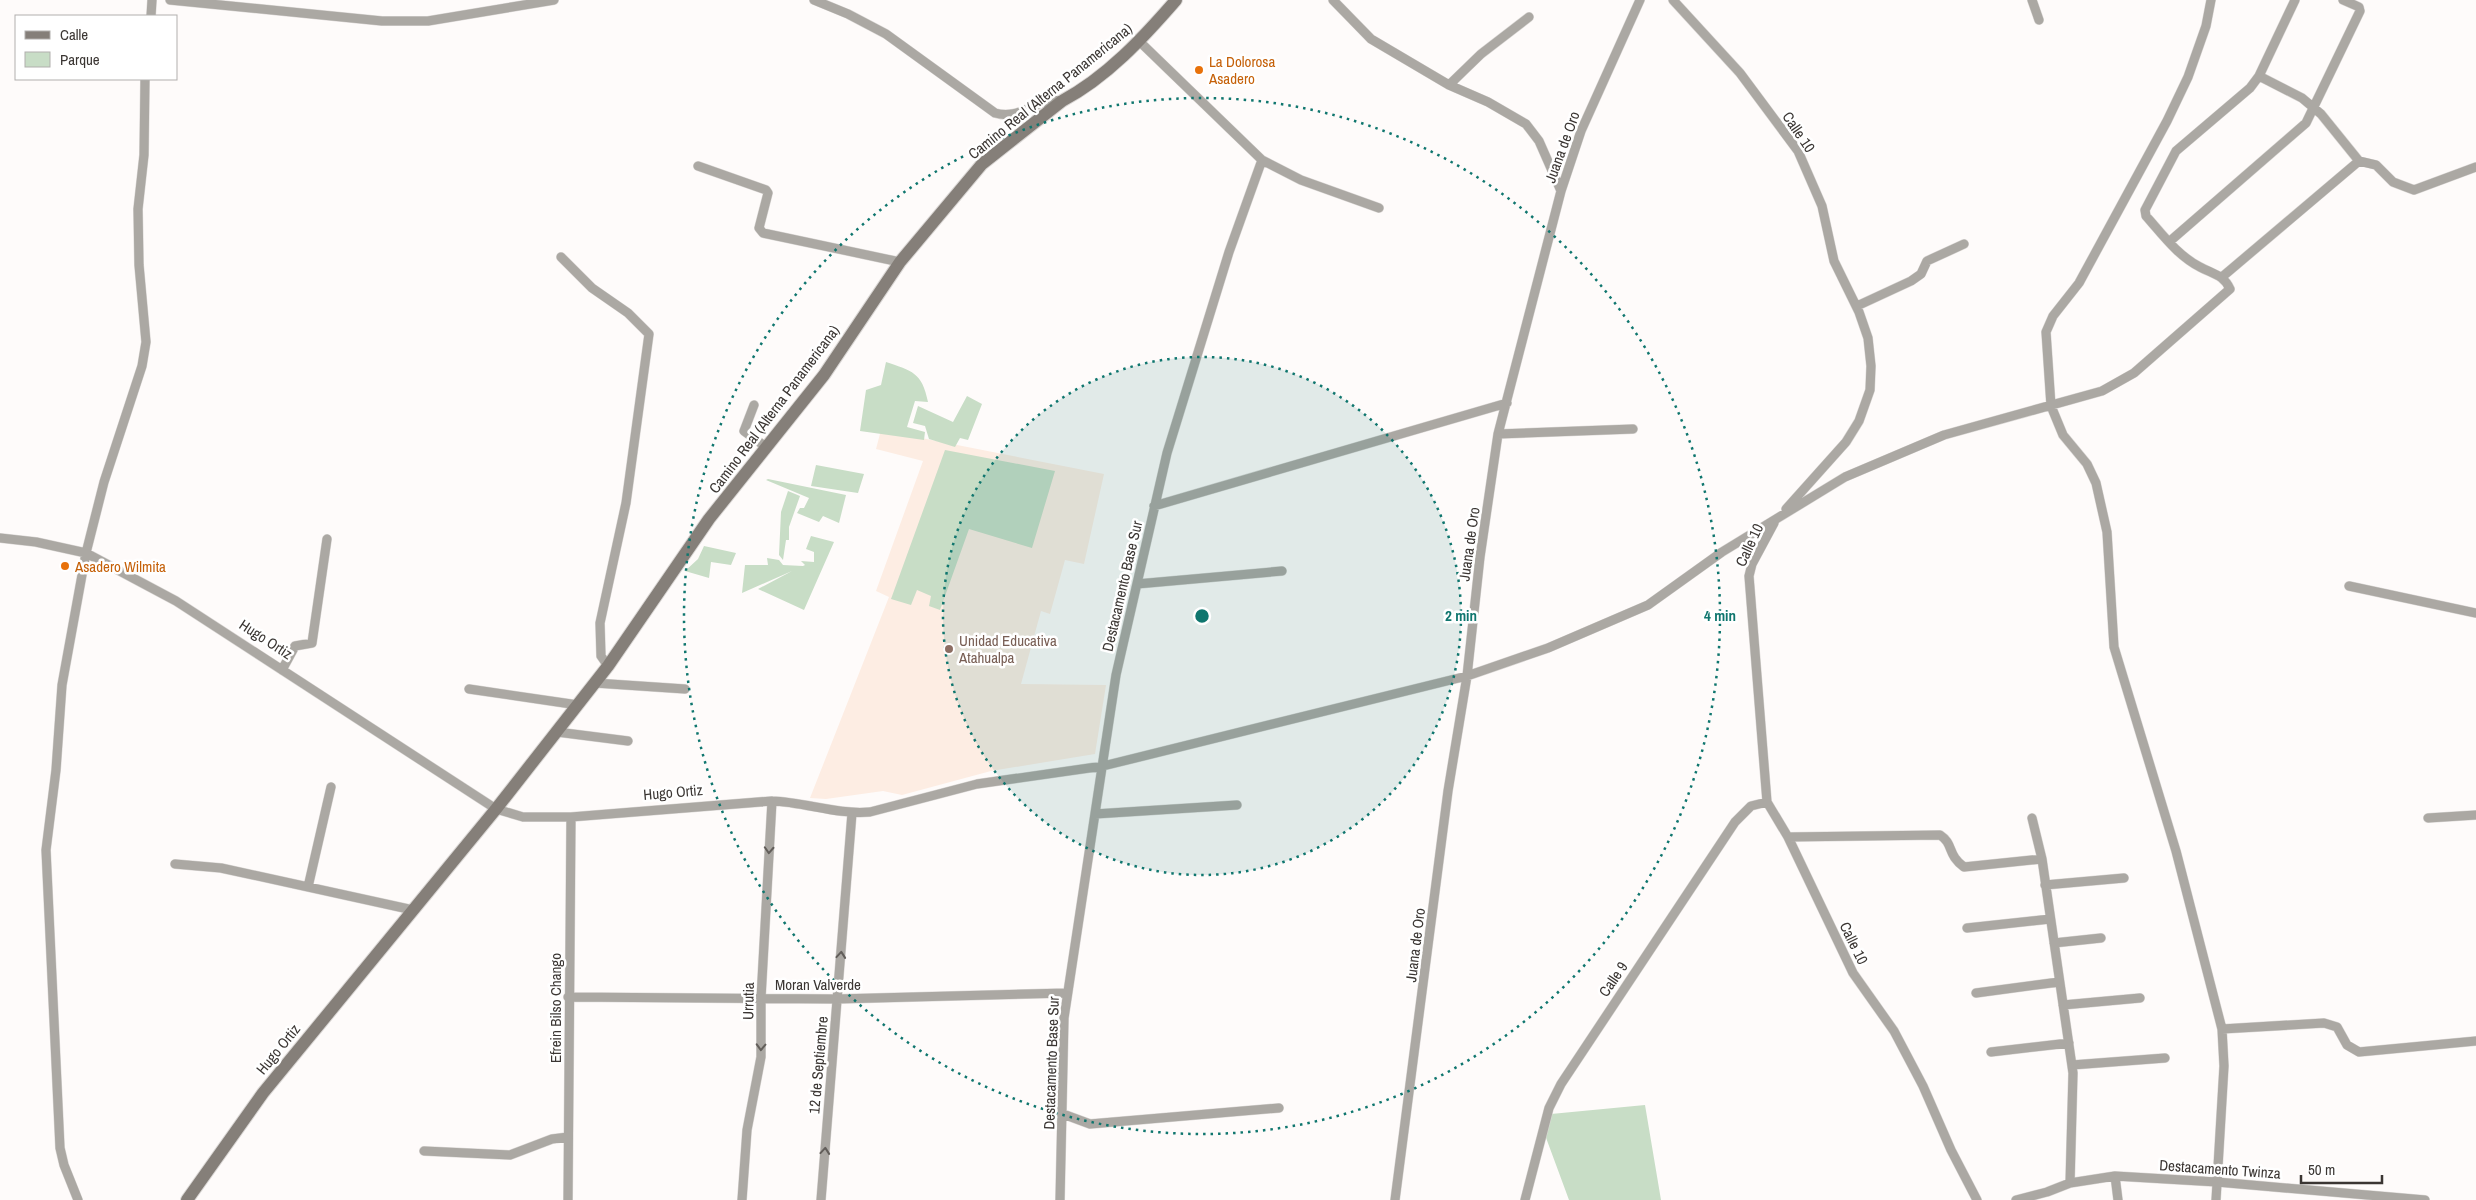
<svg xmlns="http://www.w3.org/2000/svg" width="2476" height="1200" viewBox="0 0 2476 1200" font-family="'Archivo Narrow',sans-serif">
	<rect width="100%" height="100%" fill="#fefbfa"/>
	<path fill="#fdede3" d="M881 430 1104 474 1084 564 1065 560 1050 614 1041 611 1021 684 1106 685 1095 754 991 771 902 795 883 791 826 799 810 798 889 597 876 591 923 461 876 449Z"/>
	<path fill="#c8ddc6" d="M886 362C912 371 922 372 928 402L915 401 907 427 925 432 924 440 860 431 866 390 881 385Z
		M967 396 982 404 968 440 960 438 955 447 929 439 925 426 913 423 918 406 953 422Z
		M945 450 1055 471 1032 548 969 529 940 610 929 606 931 596 917 590 911 605 891 599Z
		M816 465 864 474 858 493 811 486Z
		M768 479 846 495 839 523 823 516 819 522 797 513 800 508H804L809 498 766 480Z
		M788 491 800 496 789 527V540H786L783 560 779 555 781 512Z
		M811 536 834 542 804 610 758 589 792 571 742 593 745 565H768L767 558 779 560 783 565 803 566 805 565 801 561 814 562V552L806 549Z
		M704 546 736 553 731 565 711 562 709 578 685 571 698 559Z
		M1645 1105 1661 1200H1569L1545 1135 1551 1114Z"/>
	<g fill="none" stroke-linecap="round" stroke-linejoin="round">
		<defs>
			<path id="street" d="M170 0 382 21H428L554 0
				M814 0 848 14 886 34 995 113C1021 121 1036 97 1062 101
				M1333 0 1371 39 1449 85 1488 102 1526 124 1539 141 1561 191
				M1673 0 1740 73 1798 151 1822 206 1834 261 1859 312 1868 338 1871 366 1870 390 1859 421 1846 442 1786 509
				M2032 0 2039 20
				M2211 0 2206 26 2188 77 2167 121 2079 283 2053 316 2046 332 2051 406 2063 435 2087 464 2096 483 2107 532 2114 647 2176 851 2222 1029 2224 1066 2216 1200
				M151 16 152 0
				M2259 76 2302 98 2321 114 2359 161
				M1449 85 1481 54 1529 17
				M1262 160 1301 180 1379 208
				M698 166 766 190 768 193 759 228 763 233 900 262
				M2169 242 2306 123 2360 11 2359 7 2343 0
				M561 257 592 288 628 313 649 334 626 503 600 623 601 656 608 666
				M2222 277 2359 161 2376 165 2393 182 2414 190 2476 167
				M1857 306 1911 281 1921 274 1927 261 1964 244
				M754 405 744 431 766 447
				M1498 434 1633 429
				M1154 506 1507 403
				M1774 523 1752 564 1749 576 1767 802 1788 837 1853 973 1894 1031 1923 1086 1951 1150 1977 1200
				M0 538 36 542 86 553 176 601 496 809 523 817H571L772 801C805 802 837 815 870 812L977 784 1103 766 1467 676 1548 648 1648 605 1722 552 1845 477 1944 435 2102 391 2134 373 2230 289C2224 275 2213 274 2200 267 2178 256 2162 234 2146 216L2145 210 2176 151 2250 88 2259 76 2295 0
				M1137 584 1282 571
				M2349 586 2476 613
				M282 670 295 646 312 643 327 539
				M595 683 685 689
				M469 689 578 705
				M557 732 628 741
				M1095 814 1237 805
				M2032 818 2042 859 2073 1073 2070 1183
				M2428 818 2476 815
				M1788 837 1940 835C1954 844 1947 855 1964 867L2042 859
				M175 864 221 868 413 910
				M2045 885 2124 878
				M308 887 331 787
				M1967 928 2050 919
				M2054 943 2101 938
				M1976 993 2059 982
				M568 997 837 999 1067 993
				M2063 1005 2140 998
				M2222 1029 2324 1023 2337 1027 2347 1045 2359 1052 2476 1041
				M1991 1052 2069 1043
				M2072 1065 2165 1058
				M1063 1114 1090 1124 1279 1108
				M424 1151 510 1155 552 1139 568 1137
				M2115 1176 2118 1200
				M78 1200 64 1165 60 1148 46 850 56 770 62 685 86 553 104 482 142 366 146 342 139 265 138 209 144 155 145 79
				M568 1200 571 817
				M742 1200 747 1130 761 1057V998L772 801
				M821 1200 852 813
				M1060 1200 1064 1018 1116 675 1167 453 1229 252 1262 160 1140 42
				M1395 1200 1448 791 1467 676 1480 557 1498 434 1561 191 1581 131 1640 0
				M1525 1200 1549 1108 1561 1084 1735 822 1751 806 1767 802
				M2016 1200 2047 1192 2070 1183 2115 1176 2217 1182 2425 1200"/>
			<path id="secondary" d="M187 1200 263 1093 496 809 608 666 709 519 824 375 900 262 982 164 1062 101C1107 77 1143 38 1176 0"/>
		</defs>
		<use href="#street" stroke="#dbd8d6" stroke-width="10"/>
		<use href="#secondary" stroke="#dbd8d6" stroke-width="14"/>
		<use href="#street" stroke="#aba8a3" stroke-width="9"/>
		<use href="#secondary" stroke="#857f79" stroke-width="12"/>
	</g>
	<defs><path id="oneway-chevron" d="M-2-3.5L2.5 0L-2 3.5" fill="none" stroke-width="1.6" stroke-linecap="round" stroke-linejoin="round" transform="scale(1.25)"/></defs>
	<g stroke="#625e5a">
		<use href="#oneway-chevron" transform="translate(769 850) rotate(93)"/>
		<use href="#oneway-chevron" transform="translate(841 955) rotate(-85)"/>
		<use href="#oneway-chevron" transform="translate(761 1047) rotate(92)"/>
		<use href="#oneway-chevron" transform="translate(825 1151) rotate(-85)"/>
	</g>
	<circle cx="1202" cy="616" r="259" fill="#0f766e" fill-opacity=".12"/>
	<g fill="none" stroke="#0f766e" stroke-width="2.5" stroke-dasharray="2.5 5">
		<circle cx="1202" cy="616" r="259"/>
		<circle cx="1202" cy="616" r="518"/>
	</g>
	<g fill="#e8710a" stroke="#fff" stroke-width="2">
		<circle cx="1199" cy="70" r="5"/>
		<circle cx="65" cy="566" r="5"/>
	</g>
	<circle fill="#8d6e63" stroke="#fff" stroke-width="2" cx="949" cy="649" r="5"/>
	<g text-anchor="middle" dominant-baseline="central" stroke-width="5" stroke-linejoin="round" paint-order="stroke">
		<g font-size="15" fill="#c56008" stroke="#fff" text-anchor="start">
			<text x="1209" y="61">La Dolorosa<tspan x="1209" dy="17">Asadero</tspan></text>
			<text x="75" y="566">Asadero Wilmita</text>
		</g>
		<g font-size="15" fill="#3b3633" stroke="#fff">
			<text transform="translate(1050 91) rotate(-39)">Camino Real (Alterna Panamericana)</text>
			<text transform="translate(1799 132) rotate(56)">Calle 10</text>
			<text transform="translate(1562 147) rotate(-70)">Juana de Oro</text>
			<text transform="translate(774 409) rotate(-53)">Camino Real (Alterna Panamericana)</text>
			<text transform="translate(1469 544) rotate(-82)">Juana de Oro</text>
			<text transform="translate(1749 545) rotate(-65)">Calle 10</text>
			<text transform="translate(1122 586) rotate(-77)">Destacamento Base Sur</text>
			<text transform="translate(266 639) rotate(33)">Hugo Ortiz</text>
			<text transform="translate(673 792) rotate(-5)">Hugo Ortiz</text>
			<text transform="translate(1854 943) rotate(64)">Calle 10</text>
			<text transform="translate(1415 945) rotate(-83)">Juana de Oro</text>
			<text transform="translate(1613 979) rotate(-56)">Calle 9</text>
			<text x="818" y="984">Moran Valverde</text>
			<text transform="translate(748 1001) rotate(-89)">Urrutia</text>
			<text transform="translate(555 1008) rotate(-90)">Efrein Bilso Chango</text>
			<text transform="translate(278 1049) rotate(-51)">Hugo Ortiz</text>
			<text transform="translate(1051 1063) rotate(-88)">Destacamento Base Sur</text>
			<text transform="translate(818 1065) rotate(-85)">12 de Septiembre</text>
			<text transform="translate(2220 1169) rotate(4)">Destacamento Twinza</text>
		</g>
		<g font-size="15" fill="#785e54" stroke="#fff" text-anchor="start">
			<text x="959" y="640">Unidad Educativa<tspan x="959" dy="17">Atahualpa</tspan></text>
		</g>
	</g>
	<circle cx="1202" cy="616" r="8" fill="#0f766e" stroke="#fff" stroke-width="2.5"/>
	<g font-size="15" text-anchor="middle" font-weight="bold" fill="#0f766e" stroke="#fff" stroke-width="5" stroke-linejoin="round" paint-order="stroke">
		<text x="1461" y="621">2 min</text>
		<text x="1720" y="621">4 min</text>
	</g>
	<rect x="15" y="15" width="162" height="65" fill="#ffffff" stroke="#b1afad"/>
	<rect x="25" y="31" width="25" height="8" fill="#857f79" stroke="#b1afad"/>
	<text x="60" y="40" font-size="15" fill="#3b3633">Calle</text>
	<rect x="25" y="52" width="25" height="15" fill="#c8ddc6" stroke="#b1afad"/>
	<text x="60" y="65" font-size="15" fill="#3b3633">Parque</text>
	<path d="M2301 1175v8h81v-8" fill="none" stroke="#3b3633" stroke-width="2.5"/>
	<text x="2308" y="1175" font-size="15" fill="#3b3633" stroke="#ffffff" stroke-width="4" paint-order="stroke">50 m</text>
</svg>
